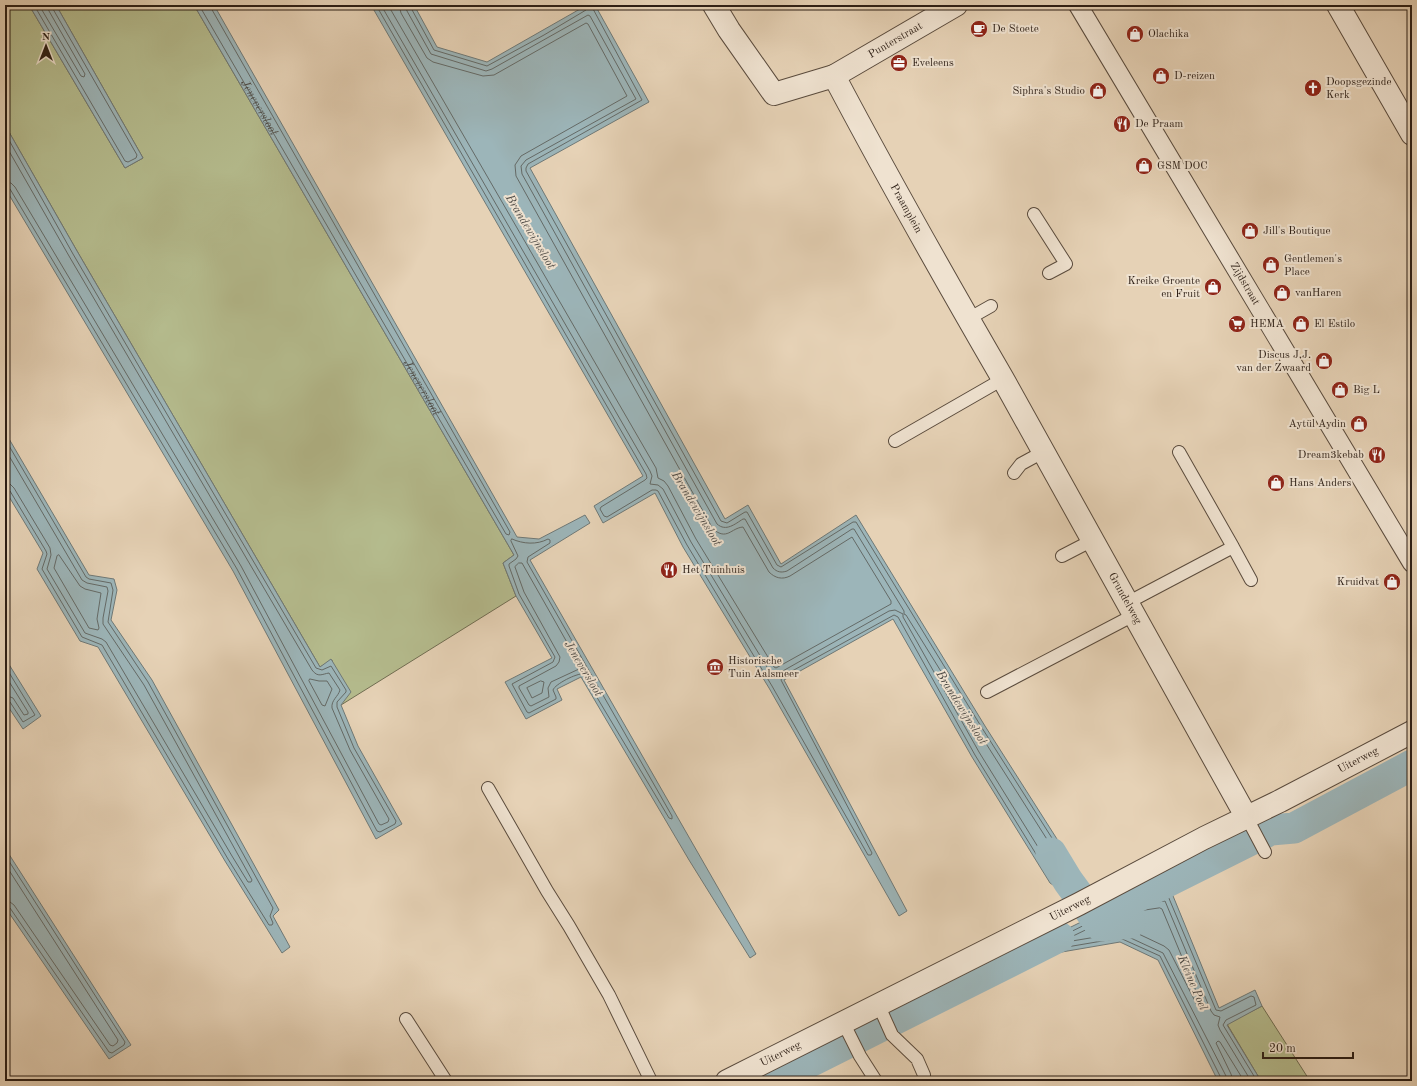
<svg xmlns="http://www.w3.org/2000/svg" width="1417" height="1086" viewBox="0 0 1417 1086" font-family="'Old Standard TT',serif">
	<rect width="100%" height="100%" fill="#e6d2b6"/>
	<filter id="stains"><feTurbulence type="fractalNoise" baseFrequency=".005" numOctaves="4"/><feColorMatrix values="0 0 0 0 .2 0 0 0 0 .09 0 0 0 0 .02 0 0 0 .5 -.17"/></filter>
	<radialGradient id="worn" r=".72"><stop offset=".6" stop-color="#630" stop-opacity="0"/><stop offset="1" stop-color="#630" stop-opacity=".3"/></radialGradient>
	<path fill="#b5bc8e" stroke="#706d52" d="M5 5H29L125 168 143 158 56 5H194L514 555 503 563 516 596 341 705 332 660 320 667 77 251 5 125Z
		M1262 1006 1310 1081H1261L1227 1024Z"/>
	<path fill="#9cb5b9" stroke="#6f7977" d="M29 5H56L143 158 125 168Z
		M194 5H214L517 537 539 539 585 515 590 523 530 560 756 954 750 958 689 860 581 677 557 689 562 700 526 719 505 682 552 658 516 596 503 563 514 555Z
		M371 5H414L437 47 487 62 587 5H595L649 102 530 168 725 519 748 505 781 564 856 515 985 726 1085 883 1064 892 1050 883 972 757 893 619 784 680 907 911 899 916 769 688 683 547 655 493 603 523 594 506 643 476Z
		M5 125 77 251 320 667 331 659 351 692 341 705 358 746 402 824 376 839 233 571 5 188Z
		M5 432 89 575 114 579 117 590 111 620 152 680 279 910 273 916 290 947 282 953 225 861 98 647 80 641 37 569 43 553 5 490Z
		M5 658 41 716 23 729 5 702Z
		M5 848 131 1045 109 1059 5 907Z
		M1171 891 1219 1008 1255 990 1262 1006 1227 1025 1261 1081H1218L1158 960 1120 942 1056 953 1027 968 1020 952 1134 896Z"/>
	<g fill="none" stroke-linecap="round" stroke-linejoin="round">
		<g stroke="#646a67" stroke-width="1">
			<path d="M34 5 125 161 128 162 136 158 137 155 53 9 52 5"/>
			<path d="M39 5 81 76 84 77 85 74 49 11 47 5"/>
			<path id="s1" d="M199 5 506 534 509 535 510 532 211 8V5"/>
			<path d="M376 5 646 474 647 478 645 480 601 507 600 509 604 516 607 517 652 490H656L658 491 687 545 772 686 868 855H871L872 853 781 680 783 676 894 615 898 617 975 755 1052 880 1064 888 1077 882 1078 879 982 728 856 522H853L781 567 777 565 747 512H745L727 523 721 521 526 171V168L528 164 642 100 592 7 589 6 586 10 544 35 487 66 434 50 411 8 410 5"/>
			<path d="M381 5 650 471 652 476 650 484 658 485 663 489 691 542 773 677 775 678 781 672 889 611 895 610 903 614V617L979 752 1056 876 1065 882 1070 880 1071 877 978 731 906 615 904 614V611L854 529H852L787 571C781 573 777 572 773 568L745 519H743C735 524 726 532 717 524L522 174 521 166 526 160 636 99 590 16 588 15 492 69 486 71 431 54 407 11 405 5"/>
			<path d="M388 5 656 468 658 478 664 481 668 486 696 539 774 667 776 668 891 604V601L852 537 790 576C782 580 775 578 769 572L743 527C731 528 727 541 713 529L516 176 515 165 521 156 627 96 588 24 586 23 494 75 483 76 433 62 427 58 401 13 399 5"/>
			<path d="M5 133 73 254 316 668 322 670 331 666 346 690V692L337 702V707L354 748 396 821 395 824 380 832 377 831 237 569 10 189 5 187"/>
			<path d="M5 144 69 256 312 670C318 678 322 674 329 673L340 690C338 697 331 700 332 708L350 750 389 819 388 822 381 825 379 824 241 566 15 187 11 183 5 182"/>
			<path d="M5 439 86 577 89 579 111 583 113 590 108 622 148 682 273 908 270 916 273 923 272 925H269L228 859 102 645 82 637 42 569 47 554 46 551 10 491 5 489"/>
			<path d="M5 449 82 580 87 583 107 587 108 591 103 618V624L144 685 252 880 251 882H248L232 856 106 642 102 639 85 633 47 569 51 555 50 548 14 488 10 484H5"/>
			<path d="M512 539C523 544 537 545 548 539L550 540V543L528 557 527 562 672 816V819L669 818 583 674C577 673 555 684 553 690L556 697V699L529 713 527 712 512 684 553 662 555 657 519 594 509 566V564L516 559 518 556 511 541Z"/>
			<path d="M59 555 80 586 85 589 101 593 97 619 99 628 98 630 89 628 54 568 57 556Z"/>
			<path d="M519 563H522L581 667 579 669 551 682 548 688 549 697 531 706 529 705 519 688V686L556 666 559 662 560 657 524 592 515 567Z"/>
			<path d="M5 666 35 715 23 722 10 702 5 700"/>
			<path d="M5 675 28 712V714L24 715 13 698 5 695"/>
			<path d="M310 679 319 681H327L332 689 325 706 322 705 309 681Z"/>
			<path d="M541 681 544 682 542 693 532 698 527 688Z"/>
			<path d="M5 855 125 1042 124 1045 112 1053 109 1052 10 908 5 906"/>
			<path d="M5 864 118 1040 117 1043 113 1046 110 1045 14 905 10 902 5 901"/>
			<path d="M1160 908 1162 909 1202 1005 1201 1008 1198 1007 1169 950 1164 946 1126 928 1119 927 1112 928 1111 926 1112 924 1139 911Z"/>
			<path d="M1222 1081 1221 1078 1160 956 1120 938 1055 949 1030 962 1028 961 1026 954 1135 900 1168 896 1216 1010 1221 1011 1251 996 1254 997 1256 1005 1226 1020 1223 1025 1257 1081"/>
			<path d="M1227 1081 1226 1076 1163 953 1120 933 1072 941 1070 940 1071 937 1137 905 1165 901 1211 1011 1214 1015 1220 1017 1218 1025 1220 1030 1251 1081"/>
			<path d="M1233 1081 1231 1074 1216 1043 1218 1041 1220 1042 1244 1081"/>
		</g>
		<path stroke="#9cb5b9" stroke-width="31" d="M1051 853 1068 881 1101 926 1130 923
			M1103 914 1271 830 1294 828 1412 765
			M772 1081 1059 937"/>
		<defs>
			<path id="service" d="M1034 214 1066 264 1049 273
				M968 319 991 306
				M895 441 1003 379
				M1014 473 1021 464 1043 452
				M1233 547 1251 580
				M1062 556 1093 540
				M1127 603 1233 547 1179 452
				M987 692 1134 615
				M488 788 547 891 569 926 609 995 651 1081
				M1247 818 1265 852
				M878 1004 892 1035 917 1059 924 1075
				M406 1019 446 1081
				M843 1022 860 1056 876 1081"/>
			<g id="pedestrian">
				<path id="s2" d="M1078 5 1412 563"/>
			</g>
			<g id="minor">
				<path id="s3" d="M714 5 729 30 774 94 834 76C888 178 945 279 1003 379L1247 818"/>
				<path d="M1338 5 1412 134"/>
				<path id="s4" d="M834 76 956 5"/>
				<path id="s5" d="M727 1081 1079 904 1204 838 1280 801 1412 732"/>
			</g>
		</defs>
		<use href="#service" stroke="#5a4b3d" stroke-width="14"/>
		<use href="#pedestrian" stroke="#5a4b3d" stroke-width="20"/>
		<use href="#minor" stroke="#5a4b3d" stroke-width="24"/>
		<use href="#service" stroke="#efe2d0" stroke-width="12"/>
		<use href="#pedestrian" stroke="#efe2d0" stroke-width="18"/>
		<use href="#minor" stroke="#efe2d0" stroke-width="22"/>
	</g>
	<defs>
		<symbol id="cafe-disc" viewBox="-11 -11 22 22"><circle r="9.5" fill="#8f2418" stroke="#efe2d0"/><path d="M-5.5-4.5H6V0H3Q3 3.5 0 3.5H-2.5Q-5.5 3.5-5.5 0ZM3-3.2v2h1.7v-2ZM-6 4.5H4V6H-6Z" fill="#fff"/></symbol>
		<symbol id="shop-disc" viewBox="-11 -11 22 22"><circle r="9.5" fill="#8f2418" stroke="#efe2d0"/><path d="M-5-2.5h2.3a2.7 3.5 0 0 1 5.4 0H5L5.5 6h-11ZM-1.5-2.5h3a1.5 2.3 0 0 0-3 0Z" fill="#fff"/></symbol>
		<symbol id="office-disc" viewBox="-11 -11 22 22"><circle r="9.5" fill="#8f2418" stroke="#efe2d0"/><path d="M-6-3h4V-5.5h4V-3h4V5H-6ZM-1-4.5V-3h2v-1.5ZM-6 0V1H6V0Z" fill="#fff"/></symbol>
		<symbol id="church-disc" viewBox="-11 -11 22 22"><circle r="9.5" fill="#8f2418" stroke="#efe2d0"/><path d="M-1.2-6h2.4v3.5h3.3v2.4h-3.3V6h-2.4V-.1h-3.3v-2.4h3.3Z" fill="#fff"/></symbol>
		<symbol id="restaurant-disc" viewBox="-11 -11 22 22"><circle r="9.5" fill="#8f2418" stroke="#efe2d0"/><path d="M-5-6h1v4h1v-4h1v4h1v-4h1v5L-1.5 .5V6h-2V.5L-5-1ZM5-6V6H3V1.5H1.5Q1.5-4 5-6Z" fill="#fff"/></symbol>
		<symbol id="supermarket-disc" viewBox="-11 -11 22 22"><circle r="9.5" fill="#8f2418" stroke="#efe2d0"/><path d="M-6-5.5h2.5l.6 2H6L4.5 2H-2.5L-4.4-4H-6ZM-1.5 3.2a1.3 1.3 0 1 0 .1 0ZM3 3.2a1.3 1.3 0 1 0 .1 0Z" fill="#fff"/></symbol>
		<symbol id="museum-disc" viewBox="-11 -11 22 22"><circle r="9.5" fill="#8f2418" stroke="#efe2d0"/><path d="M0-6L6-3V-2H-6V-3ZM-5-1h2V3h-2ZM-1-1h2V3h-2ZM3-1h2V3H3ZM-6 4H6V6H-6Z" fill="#fff"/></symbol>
	</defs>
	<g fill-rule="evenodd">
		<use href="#cafe-disc" x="969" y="19" width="20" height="20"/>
		<use href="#shop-disc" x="1125" y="24" width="20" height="20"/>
		<use href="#office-disc" x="889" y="53" width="20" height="20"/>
		<use href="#shop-disc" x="1151" y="66" width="20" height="20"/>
		<use href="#church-disc" x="1303" y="78" width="20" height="20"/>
		<use href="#shop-disc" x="1088" y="81" width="20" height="20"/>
		<use href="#restaurant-disc" x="1112" y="114" width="20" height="20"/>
		<use href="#shop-disc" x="1134" y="156" width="20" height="20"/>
		<use href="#shop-disc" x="1240" y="221" width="20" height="20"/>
		<use href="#shop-disc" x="1261" y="255" width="20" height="20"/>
		<use href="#shop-disc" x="1203" y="277" width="20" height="20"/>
		<use href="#shop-disc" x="1272" y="283" width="20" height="20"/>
		<use href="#supermarket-disc" x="1227" y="314" width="20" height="20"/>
		<use href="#shop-disc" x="1291" y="314" width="20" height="20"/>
		<use href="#shop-disc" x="1314" y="351" width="20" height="20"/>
		<use href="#shop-disc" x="1330" y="380" width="20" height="20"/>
		<use href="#shop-disc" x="1349" y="414" width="20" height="20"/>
		<use href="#restaurant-disc" x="1367" y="445" width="20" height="20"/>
		<use href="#shop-disc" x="1266" y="473" width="20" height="20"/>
		<use href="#restaurant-disc" x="659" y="560" width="20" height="20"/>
		<use href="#shop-disc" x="1382" y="572" width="20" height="20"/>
		<use href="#museum-disc" x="705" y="657" width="20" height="20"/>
	</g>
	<g text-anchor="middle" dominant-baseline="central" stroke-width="4" stroke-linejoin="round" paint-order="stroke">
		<g font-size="11" fill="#2c1e15" stroke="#efe2d0" text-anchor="start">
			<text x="992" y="29">De Stoete</text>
			<text x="1148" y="34">Olachika</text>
			<text x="912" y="63">Eveleens</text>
			<text x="1174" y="76">D-reizen</text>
			<text x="1326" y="82">Doopsgezinde<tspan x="1326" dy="13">Kerk</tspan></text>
			<text x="1085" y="91" text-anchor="end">Siphra's Studio</text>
			<text x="1135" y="124">De Praam</text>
			<text x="1157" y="166">GSM DOC</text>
			<text x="1263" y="231">Jill's Boutique</text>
			<text x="1284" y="259">Gentlemen's<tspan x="1284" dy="13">Place</tspan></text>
			<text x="1200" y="281" text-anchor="end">Kreike Groente<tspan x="1200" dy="13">en Fruit</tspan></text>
			<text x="1295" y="293">vanHaren</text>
			<text x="1250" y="324">HEMA</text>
			<text x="1314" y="324">El Estilo</text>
			<text x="1311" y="355" text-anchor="end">Discus J.J.<tspan x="1311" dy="13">van der Zwaard</tspan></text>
			<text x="1353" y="390">Big L</text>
			<text x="1346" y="424" text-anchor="end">Aytül Aydin</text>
			<text x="1364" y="455" text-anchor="end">Dream3kebab</text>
			<text x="1289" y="483">Hans Anders</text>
			<text x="682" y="570">Het Tuinhuis</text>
			<text x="1379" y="582" text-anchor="end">Kruidvat</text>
			<text x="728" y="661">Historische<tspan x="728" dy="13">Tuin Aalsmeer</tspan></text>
		</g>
		<g font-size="11" fill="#2c1e15" stroke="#efe2d0">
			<text stroke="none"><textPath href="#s4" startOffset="71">Punterstraat</textPath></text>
			<text stroke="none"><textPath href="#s3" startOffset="321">Praamplein</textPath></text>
			<text stroke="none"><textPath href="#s2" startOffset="325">Zijdstraat</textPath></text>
			<text stroke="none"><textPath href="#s3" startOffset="768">Grundelweg</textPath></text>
			<text stroke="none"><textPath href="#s5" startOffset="708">Uiterweg</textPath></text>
			<text stroke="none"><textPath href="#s5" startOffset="384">Uiterweg</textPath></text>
			<text stroke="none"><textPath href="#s5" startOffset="60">Uiterweg</textPath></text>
		</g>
		<g font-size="12" font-style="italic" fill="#4e4b46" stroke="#efe2d0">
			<text stroke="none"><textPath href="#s1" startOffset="119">Jeneversloot</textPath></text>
			<text transform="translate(530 232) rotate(59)">Brandewijnsloot</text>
			<text stroke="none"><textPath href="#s1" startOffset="443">Jeneversloot</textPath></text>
			<text transform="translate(696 509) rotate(59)">Brandewijnsloot</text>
			<text transform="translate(583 669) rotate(59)">Jeneversloot</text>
			<text transform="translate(961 708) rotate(58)">Brandewijnsloot</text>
			<text transform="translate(1192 983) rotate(67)">Kleine Poel</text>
		</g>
	</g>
	<rect width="1417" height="1086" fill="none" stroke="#e6d2b6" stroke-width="20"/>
	<rect x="6" y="6" width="1405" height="1074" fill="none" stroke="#2c1e15" stroke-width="2"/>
	<rect x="10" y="10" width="1397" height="1066" fill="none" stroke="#2c1e15"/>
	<g transform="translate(46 46)" stroke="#efe2d0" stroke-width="3" paint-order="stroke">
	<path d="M0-3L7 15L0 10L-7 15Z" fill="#2c1e15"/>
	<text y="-6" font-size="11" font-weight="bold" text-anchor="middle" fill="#2c1e15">N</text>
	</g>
	<path d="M1263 1052v6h90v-6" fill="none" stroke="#2c1e15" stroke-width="2"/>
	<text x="1269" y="1052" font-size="12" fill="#2c1e15" stroke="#efe2d0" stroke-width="3" paint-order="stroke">20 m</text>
	<rect width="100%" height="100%" filter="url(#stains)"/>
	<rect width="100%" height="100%" fill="url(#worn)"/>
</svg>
